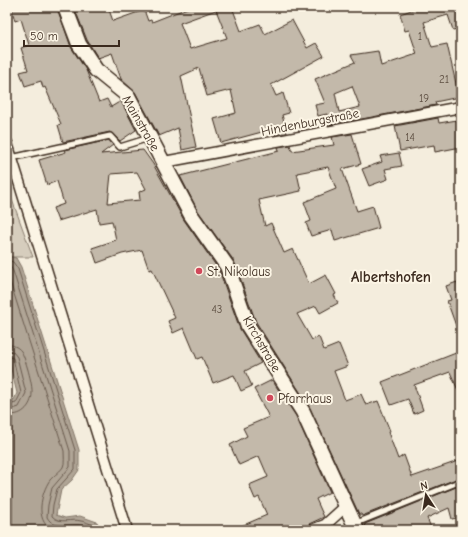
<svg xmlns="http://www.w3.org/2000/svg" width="468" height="537" viewBox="0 0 468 537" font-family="'Comic Neue',sans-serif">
	<rect width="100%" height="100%" fill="#f4eddd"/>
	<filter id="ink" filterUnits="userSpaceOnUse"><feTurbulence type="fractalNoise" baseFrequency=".025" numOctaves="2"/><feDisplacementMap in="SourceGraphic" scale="8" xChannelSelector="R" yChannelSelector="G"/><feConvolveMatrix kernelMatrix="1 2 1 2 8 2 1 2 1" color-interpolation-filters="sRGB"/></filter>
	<g filter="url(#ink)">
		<path fill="#d6cdbd" stroke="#887c6e" d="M7 186 33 257H7Z"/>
		<path fill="#b0a596" stroke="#817466" d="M7 256 16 258 21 267 79 450V470L72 480 61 490 56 515 65 518 80 516 97 522 101 530H7V396L14 400 17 393 7 353Z"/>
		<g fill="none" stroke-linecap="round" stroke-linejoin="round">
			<path stroke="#6a5b4e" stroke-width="1" d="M7 260 13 262 18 269 75 450V469L57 489 53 505 52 516C60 525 71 518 81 521 85 521 90 524 94 525L97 530
				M7 266H10L13 271 70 451V467L52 488 48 505 47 517C54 530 68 524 79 525 83 526 88 528 91 530
				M7 272 64 451C64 456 65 463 63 467 59 473 51 477 48 483 40 497 35 524 54 530
				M7 344C12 345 17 346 21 351 25 357 33 385 32 393 32 407 20 418 7 414
				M7 350 13 352 17 357 26 393 19 407 13 409 7 407
				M7 356 13 358 21 393 16 403 12 404 7 401"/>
		</g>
		<path fill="#c3b9aa" stroke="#3b2a1e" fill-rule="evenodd" d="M11 7H57L71 47 86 70 99 102 107 99 111 107 121 101 136 130 120 141 110 132 63 142 58 125 61 124 45 87 43 88 41 81 25 86 20 72 28 70 21 48 29 45 21 19 15 21Z
			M74 7H108L113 21 144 10 148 21 151 20 152 22 190 7H232L241 31 260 24 265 34 292 20 307 48 316 43 324 56 271 85 276 96 283 93 289 113 282 115 287 133 275 135 273 129 221 143 214 119 236 113 231 90 207 96 199 68 181 76 196 147 182 150 178 128 159 136 135 92 121 79 112 53 98 58 87 40ZM216 10 227 38 190 49 180 23Z
			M420 7H461V28L453 30 448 15 424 22 432 47 447 44 459 97 435 102 436 105 330 125 327 114 318 116 315 105 325 103 315 79 355 62 351 55 378 51 381 66 417 54 409 30 405 31 400 14ZM352 86 360 107 339 112 335 93Z
			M438 118 439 123 457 120 461 147 435 152 434 145 400 151 395 126Z
			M352 134 361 164 342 169 357 211 373 206 379 228 335 241 332 230 311 236 306 223 311 221 304 202 336 189 328 167 297 173 301 191 259 200 265 226 271 223 284 253 293 249 309 284 326 275 336 294 334 295 338 303 320 313 316 306 297 314 312 340 319 337 324 350 339 344 348 366 334 371 345 400 361 394 366 405 378 401 390 431 388 432 398 459 404 455 412 477 461 460V477L362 516 361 514H359L310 408 256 322 234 261 198 211 180 176 279 151 278 147 290 145 292 151 334 145 332 137Z
			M109 140 113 145 101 154 143 150 153 164 184 220 219 270 240 329 261 363 245 371 252 386 241 391 234 375 213 383 202 357 197 359 184 328 173 333 168 321 175 318 152 269 149 270 142 250 122 254 97 263 92 248 116 240 112 221 99 223 97 209 58 221 53 208 64 204 57 181 47 185 39 160 66 152 65 150ZM137 172 146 189 139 192 140 200 108 203 111 174Z
			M399 153 402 166 385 169 388 179 369 186 362 169 382 162 380 156Z
			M457 282 461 292 460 337 447 301 451 300 446 286Z
			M461 351V397L450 372 414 385 423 410 414 414 408 399 391 405 382 382Z
			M272 380 296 416 330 492 316 499 324 517 309 524 306 530H232L267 515 259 497 255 499 249 485 268 477 259 456 239 465 230 445 247 436 243 428 269 417 254 389Z
			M461 485V517L452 519 449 508 427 518 432 530H367L365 524Z"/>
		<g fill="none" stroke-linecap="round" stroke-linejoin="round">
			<defs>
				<path id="lane" d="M11 158 110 136 120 147 149 138
					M354 524 461 481"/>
				<path id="street" d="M7 143 127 530
					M164 162 461 107
					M312 530 325 525 346 506"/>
				<path id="secondary" d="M65 7 79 44 96 70 128 96 191 215 227 266 248 326 303 412 357 530"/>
			</defs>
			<use href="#lane" stroke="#3b2a1e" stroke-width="8"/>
			<use href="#street" stroke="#3b2a1e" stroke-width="13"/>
			<use href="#secondary" stroke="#3b2a1e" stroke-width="17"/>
			<use href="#lane" stroke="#fcf5e5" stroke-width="5"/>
			<use href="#street" stroke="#fcf5e5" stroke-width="10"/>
			<use href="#secondary" stroke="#fcf5e5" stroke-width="14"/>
		</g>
	</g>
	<g fill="#d1495b" stroke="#fcf5e5" stroke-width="1.5">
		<circle cx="199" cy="271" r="4"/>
		<circle cx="270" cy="398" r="4"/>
	</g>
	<g text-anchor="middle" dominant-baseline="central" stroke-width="4" stroke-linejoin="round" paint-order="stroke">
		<g font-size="11" fill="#5d4e41">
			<text x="420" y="36">1</text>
			<text x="444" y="79">21</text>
			<text x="424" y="98">19</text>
			<text x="410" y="137">14</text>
			<text x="217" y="309">43</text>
		</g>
		<g font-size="13" fill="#3b2a1e" stroke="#fcf5e5">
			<text transform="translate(310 122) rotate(-11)">Hindenburgstraße</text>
			<text transform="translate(141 123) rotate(60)">Mainstraße</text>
			<text transform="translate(262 344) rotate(60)">Kirchstraße</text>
		</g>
		<g font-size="13" fill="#3b2a1e" stroke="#fcf5e5" text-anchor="start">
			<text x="207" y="271">St. Nikolaus</text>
			<text x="278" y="398">Pfarrhaus</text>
		</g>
		<g font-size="15" font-weight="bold" fill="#3b2a1e" stroke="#fcf5e5">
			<text x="391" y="277">Albertshofen</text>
		</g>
	</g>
	<rect width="468" height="537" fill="none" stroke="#fcf5e5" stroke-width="24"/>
	<rect x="12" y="12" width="444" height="513" fill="none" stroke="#3b2a1e" stroke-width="1.5" filter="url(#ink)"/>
	<g transform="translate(426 495) rotate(348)" stroke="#fcf5e5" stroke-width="3" paint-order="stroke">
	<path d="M0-3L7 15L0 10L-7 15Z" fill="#3b2a1e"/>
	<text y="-6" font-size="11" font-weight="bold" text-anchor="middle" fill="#3b2a1e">N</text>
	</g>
	<path d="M24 40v6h95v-6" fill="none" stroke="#3b2a1e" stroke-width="2"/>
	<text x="30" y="40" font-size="12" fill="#3b2a1e" stroke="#fcf5e5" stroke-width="3" paint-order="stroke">50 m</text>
</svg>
